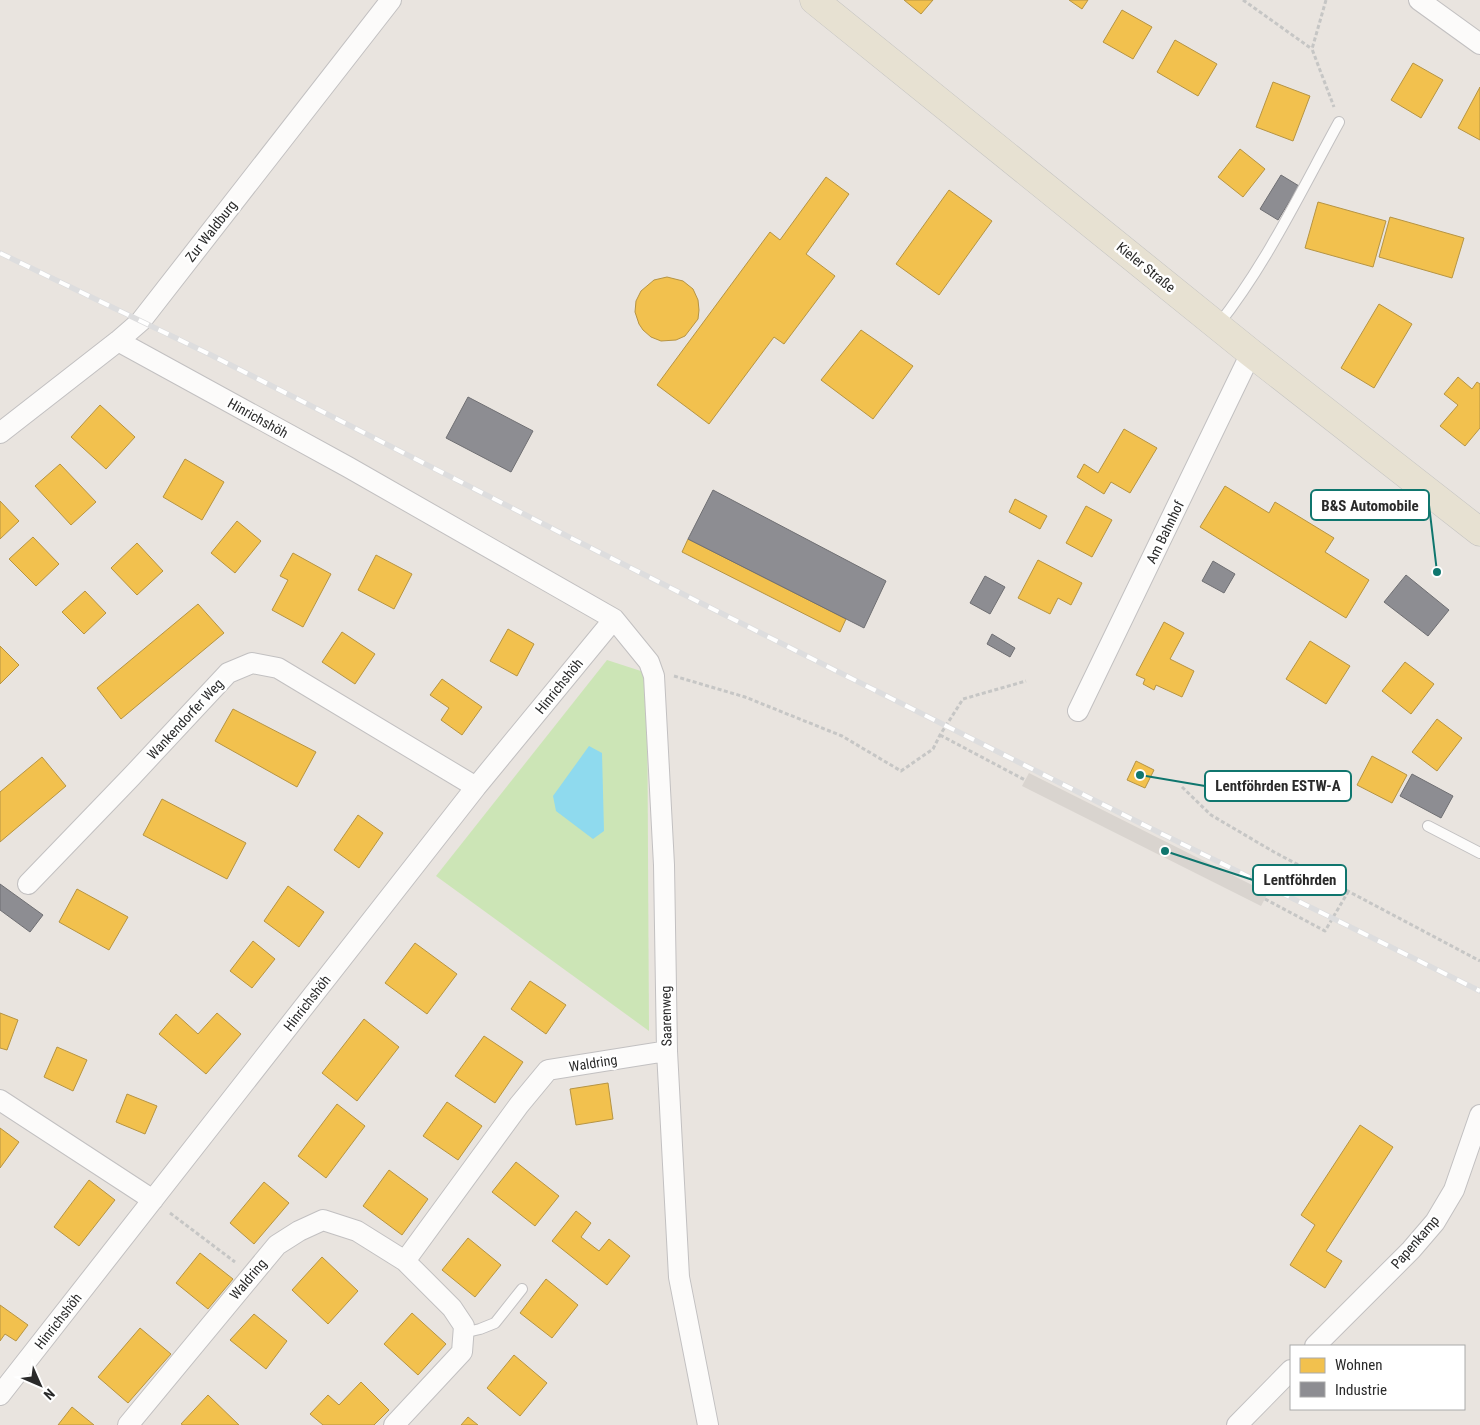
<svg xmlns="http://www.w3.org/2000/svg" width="1480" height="1425" viewBox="0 0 1480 1425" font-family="'Roboto Condensed',sans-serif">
	<rect width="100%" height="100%" fill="#e9e4df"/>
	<path fill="#cce5b6" d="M607 660 647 673 649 1031 436 876Z"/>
	<path fill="#d9d4cf" d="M1029 773 1268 893 1261 906 1022 786Z"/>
	<path fill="#8fdaee" d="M589 746 602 753 604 831 593 839 556 811 553 796Z"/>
	<path fill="#f2c14e" stroke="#b69443" d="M904 0H933L921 14Z
		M1069 0H1088L1082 9Z
		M1122 10 1152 27 1133 59 1103 42Z
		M1175 40 1217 64 1198 96 1157 72Z
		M1413 63 1443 80 1421 118 1391 100Z
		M1273 82 1310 96 1293 141 1256 127Z
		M1480 87V140L1458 128Z
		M1240 149 1265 169 1243 197 1218 177Z
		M826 177 849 194 806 254 835 276 784 344 774 337 709 424 657 385 770 232 780 240Z
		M949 190 992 221 939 295 896 264Z
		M1318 202 1386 221 1373 267 1305 248Z
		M1390 217 1464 238 1452 278 1379 257Z
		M667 277 683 281 693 289 698 300 699 310 698 319 685 336 676 340 661 341 651 337 643 330 639 324 635 312 636 301 641 291 654 280Z
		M1379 304 1412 324 1374 388 1341 368Z
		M861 330 913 366 873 419 821 380Z
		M1458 377 1472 389 1477 382 1480 384V428L1465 446 1440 426 1458 405 1444 394Z
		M100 405 135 437 106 469 71 437Z
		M1124 429 1157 448 1130 493 1111 482 1104 494 1077 477 1084 464 1098 473Z
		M185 459 224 482 202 520 163 497Z
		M60 464 96 502 71 525 35 486Z
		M1225 486 1269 513 1275 502 1334 538 1325 552 1369 580 1346 618 1200 527Z
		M1015 499 1047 516 1040 529 1009 512Z
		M0 501 19 521 0 539Z
		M1086 506 1112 520 1092 557 1066 543Z
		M237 521 261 541 235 573 211 553Z
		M33 537 59 564 36 586 9 559Z
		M688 539 846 619 840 632 682 552Z
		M137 543 163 571 137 595 111 568Z
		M293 553 331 574 303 627 272 610 288 580 280 576Z
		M376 555 412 574 394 609 358 590Z
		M1038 560 1082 583 1071 605 1058 598 1050 614 1018 598Z
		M85 591 106 613 84 634 62 612Z
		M198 604 224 633 121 719 97 688Z
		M1164 622 1184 633 1170 659 1194 671 1182 697 1156 685 1154 690 1143 684 1145 679 1136 675Z
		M508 629 534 644 517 676 490 661Z
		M342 632 375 654 355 684 322 662Z
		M1310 641 1350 666 1326 704 1286 679Z
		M0 646 19 665 0 684Z
		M1405 662 1434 684 1411 714 1382 691Z
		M442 679 482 707 462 735 441 720 449 708 430 695Z
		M233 709 316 752 297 787 215 741Z
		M1437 719 1462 738 1437 771 1412 752Z
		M1372 756 1407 775 1392 803 1357 785Z
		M42 757 66 786 0 842V792Z
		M1136 761 1154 770 1145 788 1127 780Z
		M162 799 246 843 227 879 143 835Z
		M358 815 383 833 359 868 334 850Z
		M288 886 324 912 299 947 264 921Z
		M77 889 128 917 109 950 59 922Z
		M253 941 275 959 252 988 230 971Z
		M415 943 457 974 427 1014 385 983Z
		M530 981 566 1005 546 1034 511 1009Z
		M0 1013 18 1020 7 1050 0 1048Z
		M217 1013 241 1034 206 1074 159 1034 176 1014 198 1034Z
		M364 1019 399 1047 357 1101 322 1073Z
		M484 1036 523 1062 495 1103 455 1076Z
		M57 1047 87 1060 73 1091 44 1077Z
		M608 1083 613 1119 576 1125 570 1089Z
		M127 1094 157 1106 145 1134 116 1122Z
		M447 1102 482 1126 458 1160 423 1136Z
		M337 1104 365 1126 326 1178 298 1156Z
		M1360 1125 1393 1147 1326 1251 1342 1261 1325 1288 1290 1265 1315 1225 1301 1215Z
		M0 1128 19 1142 0 1168Z
		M516 1162 559 1196 535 1226 492 1192Z
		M389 1170 428 1199 402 1235 363 1206Z
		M89 1180 115 1200 79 1246 54 1227Z
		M264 1182 289 1203 254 1244 230 1223Z
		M576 1211 591 1223 581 1237 599 1251 609 1239 630 1256 607 1285 552 1241Z
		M468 1238 501 1265 475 1297 442 1270Z
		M200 1253 233 1279 208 1309 176 1283Z
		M322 1257 358 1291 328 1324 292 1290Z
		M546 1279 578 1305 552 1338 520 1313Z
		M0 1305 28 1325 16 1341 5 1334 0 1341Z
		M412 1313 446 1344 418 1375 384 1344Z
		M254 1314 287 1341 266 1369 230 1340Z
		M140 1328 171 1354 128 1403 98 1377Z
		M514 1355 547 1383 520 1416 487 1388Z
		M361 1382 389 1410 374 1425H323L310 1414 328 1395 339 1405Z
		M208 1395 239 1425H183L181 1424Z
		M72 1407 94 1425H58Z
		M468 1417 478 1425H461Z"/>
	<path fill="#8d8d92" stroke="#6f6f73" d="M1281 175 1299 186 1278 220 1260 209Z
		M468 397 533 431 511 472 446 438Z
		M713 490 886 581 864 628 688 539Z
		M1213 561 1235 574 1224 593 1202 581Z
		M1406 575 1449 610 1428 636 1384 602Z
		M985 576 1005 587 990 614 970 603Z
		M992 634 1015 648 1010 657 987 644Z
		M1412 774 1453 796 1441 818 1400 796Z
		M0 884 43 915 30 932 0 910Z"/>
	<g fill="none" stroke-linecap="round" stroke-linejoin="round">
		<defs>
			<path id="lane" d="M1218 325C1267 263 1301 191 1339 122
				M1428 826 1480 853
				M463 1333 480 1329 495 1323 522 1289"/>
			<path id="street" d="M1419 0 1480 44
				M118 341 348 467 614 619 649 662 654 676 664 865 667 1051 679 1277 708 1425
				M0 433 118 341 141 321 391 0
				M1078 711 1251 353
				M28 884 131 777 228 673 252 663 278 668 476 787
				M0 1100 153 1200
				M405 1261 519 1105 548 1070 667 1051
				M1315 1346 1411 1250 1435 1222 1454 1190 1480 1115
				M0 1395 476 787 614 619
				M128 1425 277 1245 299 1231 323 1220 357 1231 405 1261 452 1308 464 1326 462 1352 394 1425
				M1237 1425 1291 1370"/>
			<path id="primary" d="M814 0 1251 353 1480 532"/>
		</defs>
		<use href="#lane" stroke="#c2c0c1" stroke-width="12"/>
		<use href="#street" stroke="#c2c0c1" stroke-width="22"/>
		<use href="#primary" stroke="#c4c3c1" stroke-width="29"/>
		<path stroke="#c6c6c5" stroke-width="3" stroke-dasharray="4 2.5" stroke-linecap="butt" d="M1243 0 1312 49
			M1326 0 1312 49 1334 107
			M674 676 745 697 842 736 901 771 933 749 940 735 963 699 1026 681
			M940 735 1025 780
			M1182 787 1211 815 1274 852 1480 961
			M1265 899 1325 931 1348 892
			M170 1213 235 1262"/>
		<use href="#lane" stroke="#fcfbfa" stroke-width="10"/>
		<use href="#street" stroke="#fcfbfa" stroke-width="20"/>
		<use href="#primary" stroke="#e7e1d2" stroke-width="28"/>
		<defs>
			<path id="rail" d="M0 253 211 355 571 538 1154 830 1480 991"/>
		</defs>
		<use href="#rail" stroke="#ddddde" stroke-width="5.5"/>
		<use href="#rail" stroke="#fff" stroke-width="4" stroke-dasharray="11" stroke-linecap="butt"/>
	</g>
	<g text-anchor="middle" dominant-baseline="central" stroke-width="5" stroke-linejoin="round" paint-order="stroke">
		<g font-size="14" fill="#2a2a2a" stroke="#fff">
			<text transform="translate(211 231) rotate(-52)">Zur Waldburg</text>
			<text transform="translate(1146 267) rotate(39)">Kieler Straße</text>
			<text transform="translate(258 418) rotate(29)">Hinrichshöh</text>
			<text transform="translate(1165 532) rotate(-64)">Am Bahnhof</text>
			<text transform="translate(559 686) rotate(-51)">Hinrichshöh</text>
			<text transform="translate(185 719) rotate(-47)">Wankendorfer Weg</text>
			<text transform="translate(307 1003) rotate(-52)">Hinrichshöh</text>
			<text transform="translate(666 1016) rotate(-91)">Saarenweg</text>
			<text transform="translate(593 1063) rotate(-9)">Waldring</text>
			<text transform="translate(1415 1242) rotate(-49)">Papenkamp</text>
			<text transform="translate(248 1279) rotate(-50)">Waldring</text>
			<text transform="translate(58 1321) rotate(-52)">Hinrichshöh</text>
		</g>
	</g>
	<path fill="none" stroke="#0f766e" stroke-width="2" d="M1437 572L1429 505M1140 775L1205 786M1165 851L1253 880"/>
	<g fill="#0f766e" stroke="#fff" stroke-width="2">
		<circle cx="1437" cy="572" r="5"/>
		<circle cx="1140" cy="775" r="5"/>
		<circle cx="1165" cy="851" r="5"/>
	</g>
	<g fill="#fff" stroke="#0f766e" stroke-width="2">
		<rect x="1311" y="490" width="118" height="30" rx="5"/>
		<rect x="1205" y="771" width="146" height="30" rx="5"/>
		<rect x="1253" y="865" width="93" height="30" rx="5"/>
	</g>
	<g font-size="15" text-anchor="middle" font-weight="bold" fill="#2a2a2a">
		<text x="1370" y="511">B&amp;S Automobile</text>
		<text x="1278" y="791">Lentföhrden ESTW-A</text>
		<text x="1300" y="885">Lentföhrden</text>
	</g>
	<rect x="1290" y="1345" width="175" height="65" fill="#ffffff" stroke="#aaaaaa"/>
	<rect x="1300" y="1358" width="25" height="15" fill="#f2c14e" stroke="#aaaaaa"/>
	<text x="1335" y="1370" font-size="15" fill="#2a2a2a">Wohnen</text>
	<rect x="1300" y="1382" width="25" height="15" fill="#8d8d92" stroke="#aaaaaa"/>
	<text x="1335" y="1395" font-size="15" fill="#2a2a2a">Industrie</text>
	<g transform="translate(40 1385) rotate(135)" stroke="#ffffff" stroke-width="4" paint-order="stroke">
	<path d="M0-4L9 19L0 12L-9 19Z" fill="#2a2a2a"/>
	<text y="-8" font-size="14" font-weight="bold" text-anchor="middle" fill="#2a2a2a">N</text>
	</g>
</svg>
